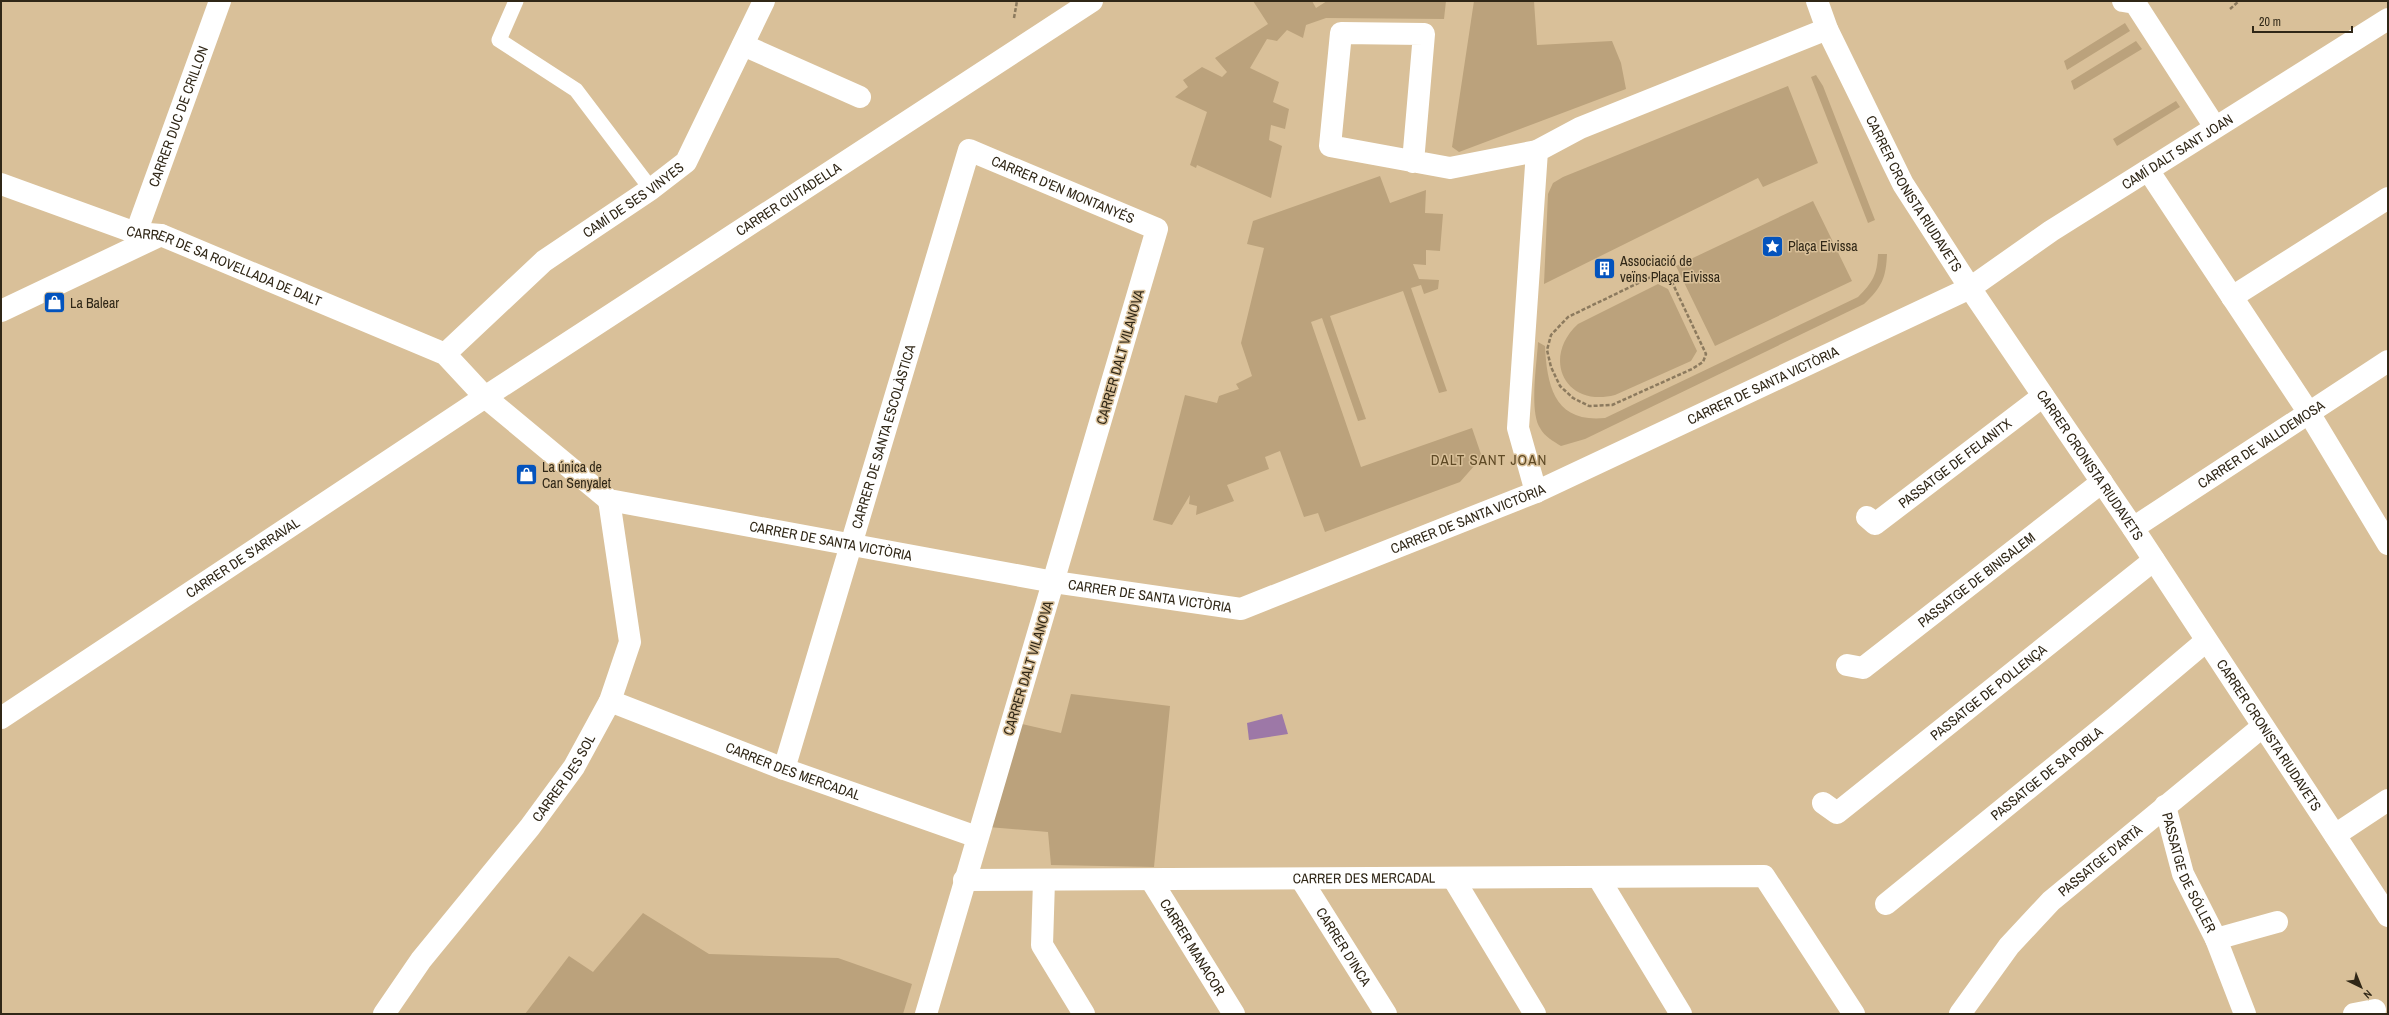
<svg xmlns="http://www.w3.org/2000/svg" width="2389" height="1015" viewBox="0 0 2389 1015" font-family="'Archivo Narrow',sans-serif">
	<rect width="100%" height="100%" fill="#d9c099"/>
	<path fill="#bba27c" d="M1253 1H1312L1316 8 1327 1H1446L1444 19 1326 18 1306 25 1303 38 1287 30 1277 41 1267 39 1250 68 1279 82 1273 102 1289 109 1285 129 1271 125 1269 140 1282 146 1271 198 1197 165 1196 168 1190 165 1207 112 1175 97 1188 87 1183 80 1202 67 1222 77 1227 72 1215 58 1268 24Z
		M1474 1H1534L1537 45 1612 41 1621 63 1626 89 1459 152 1452 147Z
		M2125 23 2130 31 2067 70 2064 61Z
		M2136 41 2142 49 2074 90 2071 81Z
		M1816 75 1823 86 1875 220 1868 223 1811 77Z
		M1788 86 1818 163 1763 187 1758 178 1544 284 1548 194 1553 183 1563 177Z
		M2176 101 2180 107 2117 146 2113 139Z
		M1380 176 1390 203 1426 190 1425 213 1443 214 1440 251 1426 250V265L1413 264 1419 279 1439 280 1438 289 1424 294 1421 285 1411 288 1447 391 1439 393 1403 291 1330 316 1366 419 1358 421 1322 318 1311 322 1361 467 1472 428 1482 457 1460 482 1325 532 1318 513 1304 517 1280 451 1265 457 1269 469 1227 485 1234 501 1196 515 1197 506 1189 504 1190 495 1172 525 1153 520 1185 395 1217 403 1219 396 1239 389 1236 384 1252 376 1241 343 1264 248 1247 244 1253 221Z
		M1813 201 1852 281 1715 346 1676 266Z
		M1878 254H1887C1886 278 1882 287 1864 304L1585 439 1561 446C1553 441 1545 437 1540 428 1529 411 1537 363 1538 342L1545 346C1547 387 1555 423 1605 418L1858 297C1873 282 1877 275 1878 254Z
		M1658 284 1668 289 1697 351 1691 361 1615 395C1565 408 1541 358 1578 324Z
		M1071 694 1170 706 1154 867 1051 865 1048 832 988 827 1022 724 1061 733Z
		M643 913 709 954 838 958 912 984 903 1014H525L569 956 593 972Z"/>
	<path fill="#9d78a7" d="M1282 714 1288 734 1249 740 1247 723Z"/>
	<g fill="none" stroke-linecap="round" stroke-linejoin="round">
		<path stroke="#8c7a5e" stroke-width="2.5" stroke-dasharray="4 2" stroke-linecap="butt" d="M2230 9 2239 1
			M1014 18 1017 1
			M1657 274H1665L1672 282 1706 354 1703 362 1692 369 1612 405 1589 406 1573 398 1560 386 1551 367 1547 350 1551 335 1568 317Z"/>
		<path stroke="#fff" stroke-width="15" d="M516 1 499 40 576 90 651 189"/>
		<g stroke="#fff" stroke-width="22">
			<path id="s1" d="M1817 1 1827 29 1903 184 1970 288 2133 528 2388 916"/>
			<path d="M2123 1 2135 3 2215 127"/>
			<path d="M743 45 860 97"/>
			<path d="M1413 162 1424 34 1341 33 1330 146 1450 168 1537 151"/>
			<path d="M2148 170 2309 413 2388 544"/>
			<path id="s2" d="M1 184 136 233 161 235 445 354 485 397 609 500 1054 582 1241 609 1536 492 1970 288 2051 231 2388 19"/>
			<path id="s3" d="M136 233 220 1"/>
			<path d="M2232 297 2388 198"/>
			<path d="M1 311 161 235"/>
			<path id="s4" d="M445 354 544 261 651 189 686 162 764 1"/>
			<path d="M1536 492 1518 428 1537 151 1580 128 1827 29"/>
			<path id="s5" d="M1867 517 1875 524 2043 396"/>
			<path id="s6" d="M2133 528 2388 361"/>
			<path id="s7" d="M1847 665 1863 668 2102 482"/>
			<path id="s8" d="M610 701 784 769 977 837"/>
			<path id="s9" d="M784 769 969 150 1157 229 926 1014"/>
			<path id="s10" d="M1823 803 1837 813 2154 560"/>
			<path id="s11" d="M2165 806 2183 874 2216 939 2245 1014"/>
			<path d="M2335 835 2388 800"/>
			<path d="M1598 877 1681 1014"/>
			<path d="M1453 878 1535 1014"/>
			<path id="s12" d="M1301 879 1386 1014"/>
			<path id="s13" d="M964 880 1764 876 1854 1014"/>
			<path id="s14" d="M1151 880 1234 1014"/>
			<path d="M1044 881 1042 945 1084 1014"/>
			<path id="s15" d="M1886 904 2116 717 2206 641"/>
			<path d="M2216 939 2277 922"/>
			<path id="s16" d="M384 1014 421 960 530 827 574 767 610 701 630 642 609 500"/>
			<path id="s17" d="M1960 1014 2009 946 2051 901 2262 727"/>
			<path d="M2354 1014 2375 1010"/>
		</g>
		<path stroke="#fff" stroke-width="22" id="s18" d="M1 718 485 397 1092 1"/>
	</g>
	<defs>
		<symbol id="sight-square" viewBox="-11 -11 22 22"><rect x="-9" y="-9" width="18" height="18" rx="4" fill="#0353bd" stroke="#d9c099"/><path d="M0-6L1.8-2.2L6-1.7L2.9 1.2L3.7 5.4L0 3.3L-3.7 5.4L-2.9 1.2L-6-1.7L-1.8-2.2Z" fill="#fff"/></symbol>
		<symbol id="building-square" viewBox="-11 -11 22 22"><rect x="-9" y="-9" width="18" height="18" rx="4" fill="#0353bd" stroke="#d9c099"/><path d="M-4-6H4V6H1V3H-1V6H-4ZM-2.5-4.3h1.7v1.8h-1.7ZM.8-4.3h1.7v1.8H.8ZM-2.5-1h1.7V.8h-1.7ZM.8-1h1.7V.8H.8Z" fill="#fff"/></symbol>
		<symbol id="shop-square" viewBox="-11 -11 22 22"><rect x="-9" y="-9" width="18" height="18" rx="4" fill="#0353bd" stroke="#d9c099"/><path d="M-5-2.5h2.3a2.7 3.5 0 0 1 5.4 0H5L5.5 6h-11ZM-1.5-2.5h3a1.5 2.3 0 0 0-3 0Z" fill="#fff"/></symbol>
	</defs>
	<g fill-rule="evenodd">
		<use href="#sight-square" x="1760" y="234" width="25" height="25"/>
		<use href="#building-square" x="1592" y="256" width="25" height="25"/>
		<use href="#shop-square" x="42" y="290" width="25" height="25"/>
		<use href="#shop-square" x="514" y="462" width="25" height="25"/>
	</g>
	<g text-anchor="middle" dominant-baseline="central" stroke-width="3" stroke-linejoin="round" paint-order="stroke">
		<g font-size="14" fill="#302717" stroke="#d9c099">
			<text stroke="none"><textPath href="#s3" startOffset="124">CARRER DUC DE CRILLON</textPath></text>
			<text stroke="none"><textPath href="#s2" startOffset="2383">CAMÍ DALT SANT JOAN</textPath></text>
			<text stroke="none"><textPath href="#s9" startOffset="748">CARRER D'EN MONTANYÉS</textPath></text>
			<text stroke="none"><textPath href="#s1" startOffset="216">CARRER CRONISTA RIUDAVETS</textPath></text>
			<text stroke="none"><textPath href="#s4" startOffset="244">CAMÍ DE SES VINYES</textPath></text>
			<text stroke="none"><textPath href="#s18" startOffset="943">CARRER CIUTADELLA</textPath></text>
			<text stroke="none"><textPath href="#s2" startOffset="238">CARRER DE SA ROVELLADA DE DALT</textPath></text>
			<text transform="translate(1120 357) rotate(-74)">CARRER DALT VILANOVA</text>
			<text stroke="none"><textPath href="#s2" startOffset="1906">CARRER DE SANTA VICTÒRIA</textPath></text>
			<text stroke="none"><textPath href="#s9" startOffset="347">CARRER DE SANTA ESCOLÀSTICA</textPath></text>
			<text stroke="none"><textPath href="#s6" startOffset="153">CARRER DE VALLDEMOSA</textPath></text>
			<text stroke="none"><textPath href="#s5" startOffset="111">PASSATGE DE FELANITX</textPath></text>
			<text stroke="none"><textPath href="#s1" startOffset="540">CARRER CRONISTA RIUDAVETS</textPath></text>
			<text stroke="none"><textPath href="#s2" startOffset="1582">CARRER DE SANTA VICTÒRIA</textPath></text>
			<text stroke="none"><textPath href="#s2" startOffset="922">CARRER DE SANTA VICTÒRIA</textPath></text>
			<text stroke="none"><textPath href="#s18" startOffset="290">CARRER DE S'ARRAVAL</textPath></text>
			<text stroke="none"><textPath href="#s7" startOffset="160">PASSATGE DE BINISALEM</textPath></text>
			<text stroke="none"><textPath href="#s2" startOffset="1246">CARRER DE SANTA VICTÒRIA</textPath></text>
			<text transform="translate(1028 668) rotate(-73)">CARRER DALT VILANOVA</text>
			<text stroke="none"><textPath href="#s10" startOffset="211">PASSATGE DE POLLENÇA</textPath></text>
			<text stroke="none"><textPath href="#s1" startOffset="864">CARRER CRONISTA RIUDAVETS</textPath></text>
			<text stroke="none"><textPath href="#s8" startOffset="196">CARRER DES MERCADAL</textPath></text>
			<text stroke="none"><textPath href="#s15" startOffset="207">PASSATGE DE SA POBLA</textPath></text>
			<text stroke="none"><textPath href="#s16" startOffset="297">CARRER DES SOL</textPath></text>
			<text stroke="none"><textPath href="#s17" startOffset="209">PASSATGE D'ARTÀ</textPath></text>
			<text stroke="none"><textPath href="#s11" startOffset="71">PASSATGE DE SÓLLER</textPath></text>
			<text stroke="none"><textPath href="#s13" startOffset="400">CARRER DES MERCADAL</textPath></text>
			<text stroke="none"><textPath href="#s12" startOffset="80">CARRER D'INCA</textPath></text>
			<text stroke="none"><textPath href="#s14" startOffset="79">CARRER MANACOR</textPath></text>
		</g>
		<g font-size="14" fill="#302717" stroke="#d9c099" text-anchor="start">
			<text x="1788" y="246">Plaça Eivissa</text>
			<text x="1620" y="261">Associació de<tspan x="1620" dy="16">veïns Plaça Eivissa</tspan></text>
			<text x="70" y="303">La Balear</text>
			<text x="542" y="467">La única de<tspan x="542" dy="16">Can Senyalet</tspan></text>
		</g>
		<g font-size="15" letter-spacing="1" fill="#5f4a26" stroke="#d9c099">
			<text x="1489" y="459">DALT SANT JOAN</text>
		</g>
	</g>
	<rect width="2389" height="1015" fill="none" stroke="#302717" stroke-width="4"/>
	<g transform="translate(2361 987) rotate(137)" stroke="#d9c099" stroke-width="3" paint-order="stroke">
	<path d="M0-3L7 15L0 10L-7 15Z" fill="#302717"/>
	<text y="-6" font-size="11" font-weight="bold" text-anchor="middle" fill="#302717">N</text>
	</g>
	<path d="M2253 26v6h99v-6" fill="none" stroke="#302717" stroke-width="2"/>
	<text x="2259" y="26" font-size="12" fill="#302717" stroke="#d9c099" stroke-width="3" paint-order="stroke">20 m</text>
</svg>
